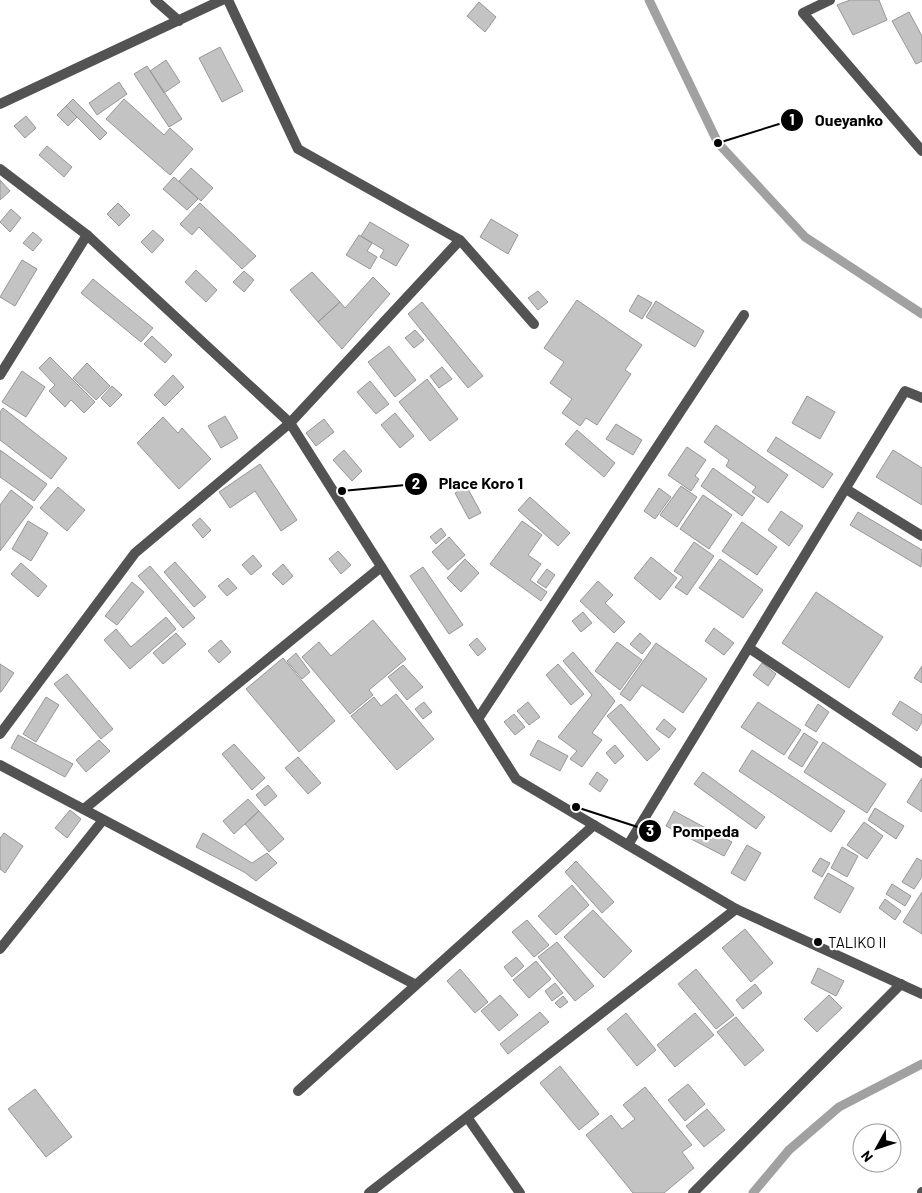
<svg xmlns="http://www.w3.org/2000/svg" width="922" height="1193" viewBox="0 0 922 1193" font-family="Barlow,sans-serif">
	<rect width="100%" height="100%" fill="#fff"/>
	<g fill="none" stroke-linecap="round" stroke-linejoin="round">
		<path stroke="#a1a1a1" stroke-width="9" d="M649 0 718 143 805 237 922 314
			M753 1193 789 1150 839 1107 922 1064"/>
	</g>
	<path fill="#c3c3c3" stroke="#979797" d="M850 0H879L887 20 853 35 837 5Z
		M479 2 496 17 485 32 467 16Z
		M909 12 922 36V61L916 64 892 21Z
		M220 47 243 91 222 102 199 58Z
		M166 60 180 82 164 93 150 71Z
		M147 66 182 119 169 127 134 74Z
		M119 82 127 94 97 115 89 103Z
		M73 99 107 133 100 140 66 106Z
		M124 99 164 135 170 128 193 149 170 175 106 119Z
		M66 106 77 117 68 126 57 115Z
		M26 116 36 128 25 138 14 126Z
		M47 146 72 167 64 177 39 155Z
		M191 168 213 188 201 201 179 181Z
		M174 177 198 199 187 210 163 189Z
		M0 180 10 191 0 200Z
		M118 203 130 215 119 226 107 214Z
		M200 203 256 256 242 269 199 227 192 235 180 224Z
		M11 209 21 218 10 232 0 222Z
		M491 219 518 235 508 254 480 237Z
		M370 222 409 245 396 266 380 257 384 250 361 236Z
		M153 230 164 240 152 253 141 242Z
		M33 232 42 240 33 251 23 243Z
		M359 235 372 243 367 251 377 257 370 269 346 255Z
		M22 260 37 269 15 306 0 297Z
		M196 270 217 290 206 302 185 282Z
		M244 271 254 280 244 292 233 282Z
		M312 272 340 302 318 322 290 290Z
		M373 277 390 294 342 349 318 322 340 302 345 308Z
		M93 279 153 328 141 342 81 293Z
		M538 291 548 302 538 310 528 298Z
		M638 295 652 303 642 319 629 311Z
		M577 300 642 345 625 370 631 374 597 425 586 418 580 426 562 413 572 399 550 383 564 362 544 348Z
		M656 301 704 331 695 347 646 317Z
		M422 302 483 376 468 388 408 314Z
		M415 330 424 340 414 348 405 338Z
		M152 336 172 355 165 363 144 344Z
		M389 346 416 380 395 397 368 362Z
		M50 357 95 402 84 413 71 400 65 407 49 391 55 385 39 368Z
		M87 363 110 386 96 400 73 378Z
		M442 367 452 379 439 388 430 376Z
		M22 371 45 387 26 417 2 402Z
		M173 375 184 387 165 406 154 395Z
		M427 379 458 419 430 441 399 402Z
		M370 381 389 404 376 414 357 392Z
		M112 386 122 395 110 407 101 398Z
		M807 396 835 412 820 439 792 423Z
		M3 408 67 458 51 479 0 440V412Z
		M395 413 414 436 400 448 381 425Z
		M225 416 238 438 221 448 208 426Z
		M163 417 178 433 182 428 211 459 179 489 137 443Z
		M324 419 334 432 316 446 306 433Z
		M616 424 642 440 633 455 606 439Z
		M716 425 788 475 768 503 752 492 756 487 726 466 729 460 704 442Z
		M577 430 615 463 604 477 565 444Z
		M776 437 833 474 823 488 767 451Z
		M687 447 706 460 695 476 699 479 691 491 668 475Z
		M0 450 47 484 34 501 0 477Z
		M344 450 362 471 352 481 333 460Z
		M893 450 922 468V505L876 477Z
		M260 464 297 520 281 531 255 491 230 508 219 492Z
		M713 468 755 498 742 516 701 486Z
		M681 486 697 497 677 527 660 515Z
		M58 487 85 510 67 531 40 508Z
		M467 487 481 513 469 519 455 493Z
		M659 488 671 497 655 519 644 511Z
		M11 490 33 507 0 551V505Z
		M703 495 732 515 709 549 680 529Z
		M530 497 570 533 558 546 518 510Z
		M781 511 803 526 789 546 768 530Z
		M858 512 922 550 921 567 850 525Z
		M200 518 211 530 203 538 192 525Z
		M28 521 48 533 31 561 12 549Z
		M522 521 542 535 528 555 541 564 530 580 547 592 541 601 490 564Z
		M742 522 777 547 757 575 722 551Z
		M441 528 446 535 436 544 430 537Z
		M449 537 465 555 448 570 432 552Z
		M694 542 714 556 687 595 675 587 683 577 674 571Z
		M338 551 351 565 341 574 329 559Z
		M253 555 262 566 251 575 242 565Z
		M651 557 677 578 660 600 634 578Z
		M465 559 479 573 461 592 447 578Z
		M720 559 763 590 743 618 699 588Z
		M175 562 206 597 194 607 164 572Z
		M21 563 47 586 38 597 11 574Z
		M283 564 293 576 283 585 272 574Z
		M150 566 195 618 183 628 138 576Z
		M423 567 463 625 449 634 410 576Z
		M547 569 555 575 546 588 537 582Z
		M228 578 237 588 227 596 218 586Z
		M598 581 613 595 605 603 625 622 614 633 580 601Z
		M132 582 144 592 117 625 105 616Z
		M816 592 883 637 849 688 782 643Z
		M583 612 592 623 581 632 572 621Z
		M166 617 176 629 130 669 104 640 116 629 131 647Z
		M373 620 406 659 369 690 373 695 350 714 302 657 319 642 331 656Z
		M714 628 734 643 724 655 705 641Z
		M176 633 186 644 163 664 153 653Z
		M640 633 651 643 642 654 630 644Z
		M477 638 486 649 478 656 469 645Z
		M221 640 231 652 219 663 208 651Z
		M617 642 642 660 620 690 595 671Z
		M656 643 707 679 683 713 642 685 630 701 620 694Z
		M573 652 615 701 592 733 602 740 582 767 570 759 577 751 558 737 592 695 563 661Z
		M296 653 310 672 302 679 287 661Z
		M283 658 335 721 299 752 246 689Z
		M762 663 776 674 768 686 753 675Z
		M0 664 14 673 1 692H0Z
		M558 664 584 694 571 705 546 675Z
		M403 665 423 687 407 700 388 677Z
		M922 666V683L914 678Z
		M67 674 113 729 101 739 54 684Z
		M396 694 434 739 397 770 351 716 374 697 381 706Z
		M46 697 59 705 36 742 23 734Z
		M900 701 922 715V722L917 731 892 714Z
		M424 702 432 712 423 719 415 709Z
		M528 702 540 717 529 725 517 711Z
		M758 702 801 730 784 755 741 727Z
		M621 704 660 749 647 761 607 716Z
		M818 704 829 712 816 732 805 725Z
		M514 714 525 727 515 735 504 722Z
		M664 719 676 729 669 738 656 729Z
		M804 733 818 742 802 767 788 758Z
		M18 735 73 764 65 777 11 748Z
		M99 740 110 751 86 772 76 760Z
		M538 740 568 756 560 771 530 755Z
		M823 742 886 784 867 813 804 772Z
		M234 744 265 778 252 790 222 754Z
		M615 745 624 756 615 764 606 753Z
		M752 750 845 811 831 832 739 771Z
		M298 757 321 783 308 794 285 768Z
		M597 772 608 780 600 792 589 784Z
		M703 772 765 817 756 829 694 784Z
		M922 778V812L907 802Z
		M268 785 277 796 265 806 256 795Z
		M248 799 259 811 234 834 223 821Z
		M875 808 904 826 896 839 868 820Z
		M70 810 81 819 67 838 55 828Z
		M259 811 284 839 269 852 245 824Z
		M674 811 732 842 724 856 666 826Z
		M864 822 883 836 867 859 847 845Z
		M4 833 23 846 5 873 0 869V838Z
		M203 833 252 863 267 853 277 863 256 881 244 872 196 847Z
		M747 845 761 853 745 881 731 873Z
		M842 847 858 856 847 877 831 868Z
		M820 858 830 863 822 877 812 871Z
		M917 858 922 861V877L914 889 902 882Z
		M576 861 614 902 602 913 565 872Z
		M828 873 854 888 840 913 814 898Z
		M892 884 911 896 905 906 886 894Z
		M572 885 589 905 556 935 538 916Z
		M922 892V934L903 922Z
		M885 899 901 911 895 920 879 908Z
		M593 910 632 951 604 978 564 937Z
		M527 920 549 945 534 957 512 932Z
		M745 929 773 963 751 982 722 948Z
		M557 942 594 986 575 1001 538 957Z
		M516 957 524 966 512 977 504 967Z
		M536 961 551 979 529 998 513 980Z
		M818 968 844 981 836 996 811 983Z
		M460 969 488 1002 475 1013 447 981Z
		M696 969 734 1015 716 1029 678 984Z
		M555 983 563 993 552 1001 545 991Z
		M755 984 762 993 743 1009 736 1000Z
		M500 995 518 1015 499 1031 481 1011Z
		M829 995 842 1008 817 1032 804 1019Z
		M563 996 568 1002 560 1008 555 1003Z
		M540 1012 549 1022 508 1054 500 1044Z
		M626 1013 656 1050 637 1066 607 1029Z
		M695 1013 714 1035 675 1067 657 1045Z
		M736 1017 764 1050 745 1066 717 1032Z
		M560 1066 599 1114 579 1130 540 1083Z
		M688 1084 705 1104 685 1121 668 1100Z
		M645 1087 692 1145 682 1152 694 1168 664 1193H633L586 1135 611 1115 622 1129 635 1119 623 1105Z
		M35 1089 72 1137 46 1157 8 1109Z
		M707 1109 725 1130 704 1147 686 1126Z"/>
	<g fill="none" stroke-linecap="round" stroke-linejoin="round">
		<path stroke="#535353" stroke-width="10" d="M155 0 179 21
			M228 0 298 149 460 240 534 324
			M830 0 803 13 922 151
			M0 104 222 0
			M0 375 87 235
			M846 489 922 536
			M749 648 922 763
			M478 719 744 315
			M0 734 135 553 290 423 460 240
			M0 765 416 985
			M84 809 381 567
			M628 845 905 391 922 398
			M0 949 103 820
			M298 1091 594 825
			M467 1117 520 1193
			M369 1193 736 909
			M693 1193 901 984
			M922 1193V1192"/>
		<path stroke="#535353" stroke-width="10" d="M0 169 87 235 290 423 516 779 736 909 922 994"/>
	</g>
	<circle fill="#000" stroke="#fff" stroke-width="2" cx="818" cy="942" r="5"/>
	<g text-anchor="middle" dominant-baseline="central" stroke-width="4.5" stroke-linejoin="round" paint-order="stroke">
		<g font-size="15" fill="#000" stroke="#fff" text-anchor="start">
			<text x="828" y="942">TALIKO II</text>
		</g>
	</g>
	<path fill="none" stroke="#000" stroke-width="2" d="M718 143L792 120M342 491L416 484M576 807L650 831"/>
	<g fill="#000" stroke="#fff" stroke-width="2">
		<circle cx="718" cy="143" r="5"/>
		<circle cx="342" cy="491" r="5"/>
		<circle cx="576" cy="807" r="5"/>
		<circle cx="792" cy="120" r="12"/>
		<circle cx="416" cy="484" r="12"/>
		<circle cx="650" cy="831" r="12"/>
	</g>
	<g font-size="15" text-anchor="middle" font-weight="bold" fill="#fff">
		<text x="792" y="125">1</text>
		<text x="416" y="489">2</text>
		<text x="650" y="836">3</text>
	</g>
	<g font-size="16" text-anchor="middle" font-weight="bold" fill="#000" stroke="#fff" stroke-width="4.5" stroke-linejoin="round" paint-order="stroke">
		<text x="849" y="126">Oueyanko</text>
		<text x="481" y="489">Place Koro 1</text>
		<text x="706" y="837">Pompeda</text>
	</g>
	<g transform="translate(877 1148) rotate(230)"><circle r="24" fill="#ffffff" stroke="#999999"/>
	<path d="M0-4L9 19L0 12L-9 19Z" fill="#000000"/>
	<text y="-8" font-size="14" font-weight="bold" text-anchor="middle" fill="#000000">N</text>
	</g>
</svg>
